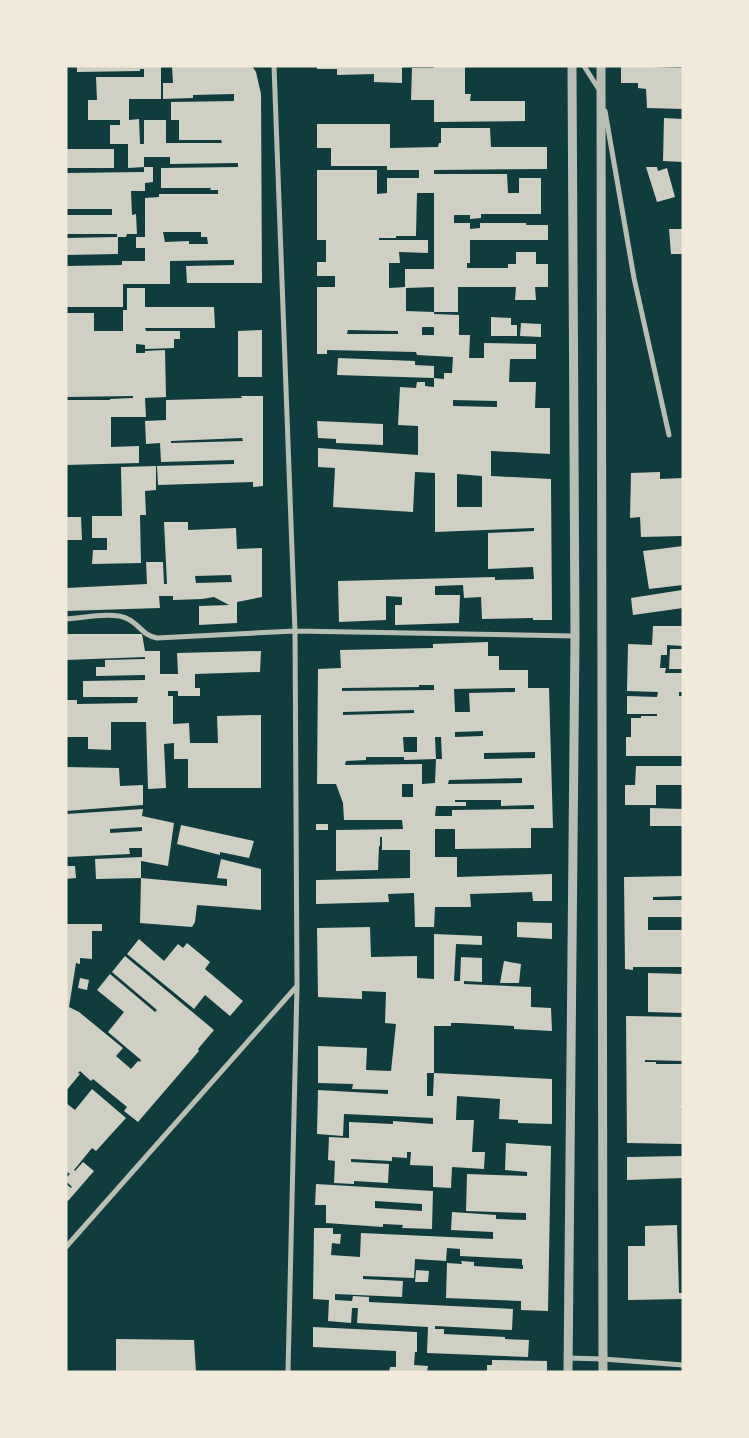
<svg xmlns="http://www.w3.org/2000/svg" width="749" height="1438" viewBox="0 0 749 1438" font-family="'Alegreya Sans',sans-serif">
	<rect width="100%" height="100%" fill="#0f3d3e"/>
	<path fill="#cfcfc3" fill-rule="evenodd" d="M77 66H161V99H129V120L139 119 140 144H144V120H166V143H222L221 140H179V120H171V102L234 101V94L193 95V98L163 99V83H173L172 66H252L256 72 261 94 262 283H187L186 266 234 265V260L170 261V284H123V307H66V266L122 265V261H145V248H136V237H145V198L159 197V194H218V190H210L211 188H161V168L238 167V163L170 164V157H144V167L128 168V144H110V125H120V120H88V100H97L96 77H144V69H140V71L77 72ZM163 232H201V237H207L208 244H189V241L165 242Z
		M317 66H402V83L374 82V74L337 75V69H317Z
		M434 66H465V94H471L470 101H525V121L434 122V100H411L412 68H434Z
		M621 66 683 68V109L647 108 646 89 638 88V83H621Z
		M664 118 683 119V162L663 161Z
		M317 124H390V148L438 147 439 143H441V128H490L491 147H547V169L434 170V174H507L508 193H519V178H541V214H481V218L470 219V215H454V223H470V229L480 228V223H526V225H548V240H470V263H467V268H508V264H516V252H536V264H548V287H535L536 300H515L516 287H458V312H434V314L459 315V335H470L469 358H484V343L536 344V359H510L509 382H536L535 408H550V454L491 451V476L551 479 552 620H533V618L482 619 481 597 464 598 463 585 435 586V595H460L459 623 395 625V605H402V597L386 596V620L339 622 338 581 495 577V580L534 579 533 567 488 569V533L534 531V528L435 532V473L415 472 413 512 333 507 335 468 318 467V448L418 455V426L398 425 400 387 416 388 417 382H425V386L434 387V378L444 379V373H452L453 357 417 355 416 352 327 350V354H317V287H335V276H317V262H326V240H317V170H377V194L387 193V178H419V170H387V166H331V148H317ZM417 193H434V269H405V287L389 288V263H400L399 252 428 253V240H379V238H396V236H416ZM434 287V312L406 311V288ZM422 327H434V335H422ZM348 330 398 331V334H347ZM453 400 497 401V407L453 406ZM457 474 482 476V507H457Z
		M66 149H114V168H66Z
		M144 167H153V182L145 183V191H131L132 215 136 214 137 234H127L126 237H117V234H66V215H112V209H66V173L144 172Z
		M646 167H657L658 171 667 168 675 197 657 202Z
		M669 229H683V254H671Z
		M118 237V254L66 255V238Z
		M127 288H145V307H214L215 328H145L146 331H180V339H174V348L145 349V345L136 344V353H145V351L165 350 166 397 145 398 146 417H111V447L139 446V463L66 465V400H110V399L133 398V396L66 397V313H94V331H123V310H127Z
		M491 317 511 318V325H517V336H491Z
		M521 323 541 324V337L520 336Z
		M262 330V377H238V331Z
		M338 358 415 361V365L434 366V378L337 375Z
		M241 396H263V486L253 487V482L158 485 157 466 234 464V460L161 462 160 443 146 444 145 421 166 420V400L242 398ZM242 438 243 441 171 443V441Z
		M317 421 383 424V445L336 443V439L318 438Z
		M156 466V490L145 491 146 515H140L141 563 92 564 93 550H107V538H92V516H122L121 467Z
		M660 472V479L683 478V536L641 537 640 517 630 518 631 473Z
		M66 517H81L82 540H66Z
		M164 522H188V530L236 528 237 549 262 548V597L237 602V623L199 625V606L229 605 214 597 202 599 173 600V596H159L160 608 66 611V588L147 584 146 562H163L164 584H167ZM231 575 232 582 196 583 195 576Z
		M683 546V585L649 589 643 551Z
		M682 590 683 608 633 615 631 598Z
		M653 626H683V646L667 645V655H661L660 668H666L665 673H683V692H679V696H683V756H626V737H631V718H641V716H657V714H627V696L657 697 658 692 627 691 628 644 652 645Z
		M66 634H142L145 651H160V674H178L177 653 261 651 260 672 195 674V688H200V696H178V691H168V696H173V724L189 723 190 743H218L217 716 261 715V788H188V759H174V743L164 744 166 788 148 789 146 722H111V750L88 749V737H66V700H77V704L137 703 138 697H83V681L145 680V675L96 676V667H105V660L145 659V657L66 660Z
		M488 642V656H499V670H528V688H549L553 828H531V848L455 849V829H435V857H457V877L552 874V901H533L532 892 470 894 471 907H435L434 927H415L414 893 388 894 389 902 316 904V880L410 878V850H382V837H380V846H379L378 870 336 871V830L403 829 402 820H344L343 803 336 784H317L318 669 341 668 340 650 433 648V644ZM419 685H434V690L342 691V688L419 687ZM515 688V692L469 693 470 712H455L454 689ZM414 710V713L343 715V712ZM483 731V736L455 737V732ZM403 737H417V752H404ZM435 737H441L442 759H436ZM535 752V758L484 759V753ZM366 757H404V760L436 759 435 783 422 784V764L345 765 346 761 366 760ZM522 778V783L448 784 449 780ZM402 784H413V797H402ZM455 800H501V806L534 805V809L452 810V816H435L436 806H466V802H455Z
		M670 649H683V669H669Z
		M636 766H683V785H656V805H625V785H635Z
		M66 767 119 768 120 786 143 785V805L66 811Z
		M650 808 683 809V826H650Z
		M143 809 142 816 174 823 168 866 141 861V878L96 879 95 859 142 857V848H129L130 854 66 857V814ZM142 827V831L110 833V829Z
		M316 824H328V830H316Z
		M181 825 254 841 249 858 220 852V855L177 844Z
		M221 859 261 869V910L197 905 195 922 192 927 140 923 141 878 227 886V879L217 878Z
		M66 866H75L76 878 66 879Z
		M683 876V896L653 897V900H683V917H648V930H683V967H633V970L625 969 624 877Z
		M517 922 552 923V939L517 937Z
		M66 924H102V931H92V959L80 958V964L76 963 69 1007 79 1012 123 1048 116 1056 131 1069 138 1061 140 1062 141 1060 108 1032 124 1012 97 990 110 974 155 1012 157 1010 112 972 125 956 214 1030 198 1049 199 1051 138 1122 124 1111 127 1107 93 1079 91 1081 80 1071 78 1073 80 1074 66 1091Z
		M370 927 371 957 417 956V978L434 979V934L482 936V945L456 944 454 981H460L461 957 482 958V982L464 981V984L531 987V1007L551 1008 552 1031 514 1029V1026L460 1023H451V1026H434V1073H427V1096H433L434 1073 552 1079V1124L518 1123V1120L499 1119 500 1099 457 1096 456 1120H474L472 1152H485L484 1169 452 1167 451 1188 433 1187V1166L410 1165 411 1152H407V1158L392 1157V1161L351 1159V1162L389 1164 388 1183 354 1181V1184L334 1183 335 1161 328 1160 329 1137 349 1138V1122L393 1124V1121L433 1124V1118L344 1114 343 1136 317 1134 318 1090 388 1094V1090L352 1089 353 1084 318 1083V1046L367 1048 366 1070 391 1071 396 1024 385 1023 386 992 362 991V999L318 997 317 928Z
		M139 939 164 961 178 944 183 948 187 943 210 962 205 969 243 1001 230 1016 205 995 194 1009 127 954Z
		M504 961 521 964 519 983H500Z
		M648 973 683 974V1013L648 1012Z
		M80 978 89 980 87 990 78 988Z
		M626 1016 683 1017V1061L645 1060V1062H656V1064H683V1107L681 1110H683V1144L627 1143Z
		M92 1089 126 1118 96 1151 92 1148 74 1170 75 1171 83 1162 94 1171 68 1201 66 1199V1184L71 1188 72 1187 66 1181V1178L70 1174 66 1171V1103L75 1110Z
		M506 1143 551 1146 548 1311 521 1310V1301L446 1298 447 1263 462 1264 461 1261 474 1262V1266L523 1269V1265H522V1259L460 1256V1249L447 1248 446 1261 415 1259 414 1278 363 1276V1279L403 1281 402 1297 335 1294V1300L352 1301 353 1296 369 1297V1302L513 1309 512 1330 435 1326V1329H444V1334L505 1337V1339L529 1340 528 1357 427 1353 428 1327 357 1323 358 1308H352L351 1323 328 1321 329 1300 313 1299 314 1228H333V1234H341L340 1244 332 1243 331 1255 360 1257 361 1233 493 1239V1232L451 1230 452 1212 496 1215V1219L526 1220V1213L466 1211 467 1174 527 1176V1172L505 1170Z
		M683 1156V1178L627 1180V1157Z
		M316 1184 433 1191 432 1229 402 1228 403 1225 383 1224V1227L326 1223V1205H315ZM375 1201 422 1204V1211L375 1208Z
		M677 1225 679 1293H683V1299L628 1300V1246H645V1226Z
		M416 1270 429 1271 428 1282H415Z
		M313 1327 417 1332V1352H415L414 1365 428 1366 427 1372H389L390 1367H396V1351L313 1347Z
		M116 1339 194 1340 196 1372H116Z
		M492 1360 547 1361V1372H487V1365H492Z"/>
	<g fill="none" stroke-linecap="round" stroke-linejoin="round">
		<path stroke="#b8beb3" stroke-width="5" d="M274 66 295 631 297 986 288 1372
			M584 66 600 91
			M605 111 634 278 669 435
			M66 619C83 618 114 611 128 619 140 625 142 635 157 638L295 631 575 636
			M66 1247 297 986
			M568 1358 603 1359 683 1365"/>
		<path stroke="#b8beb3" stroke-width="9" d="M601 66 603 1372
			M568 1372 575 636 572 66"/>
	</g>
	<rect width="749" height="1438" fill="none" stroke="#f1e9da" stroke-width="135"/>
</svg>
